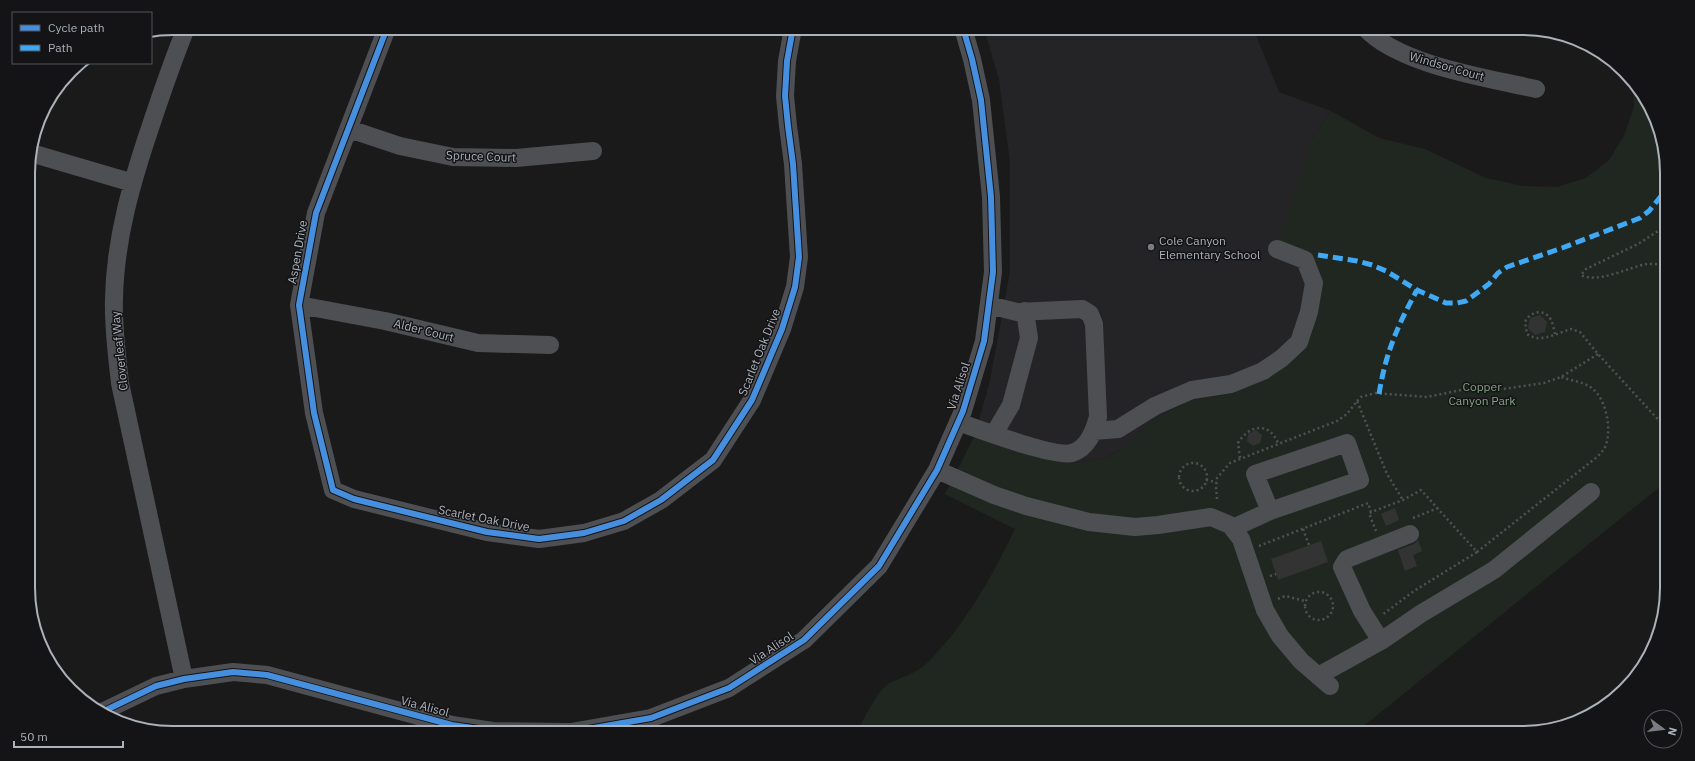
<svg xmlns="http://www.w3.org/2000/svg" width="1695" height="761" viewBox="0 0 1695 761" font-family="'IBM Plex Sans',sans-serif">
	<rect width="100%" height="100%" fill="#1a1a1a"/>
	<path fill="#242426" d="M984 28H1253L1279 92 1331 111 1312 139 1308 254 1316 262 1322 286 1317 310 1300 353 1233 393 1188 401 1150 422 1123 449 1104 458 1075 463 975 435 990 380 1010 272V162L999 80Z"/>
	<path fill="#202721" d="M1633 82 1637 85 1666 154 1667 481 1355 733H857C861 723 879 689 888 684 899 678 917 673 926 664 963 629 993 575 1015 529L945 494 975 435 1075 463 1104 458 1123 449 1150 422 1188 401 1233 393 1300 353 1317 310 1322 286 1316 262 1308 254 1278 241 1312 139 1331 111 1379 138 1425 149 1486 178 1523 186 1557 187 1586 178 1609 160 1624 136 1634 107Z"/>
	<path fill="#333334" d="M1540 315 1547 322 1545 332 1535 335 1528 328 1530 318Z
		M1256 430 1262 435 1260 443 1253 446 1247 441 1248 434Z
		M1395 508 1399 520 1386 526 1381 514Z
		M1418 540 1422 551 1413 555 1417 566 1405 571 1398 550 1414 544Z
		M1321 541 1328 562 1278 580 1271 559Z"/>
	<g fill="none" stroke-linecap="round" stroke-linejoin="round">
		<path stroke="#505154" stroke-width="2.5" stroke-dasharray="2 3" stroke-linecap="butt" d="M1666 226 1638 244 1586 269 1581 275C1598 284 1629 267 1647 264 1653 264 1660 264 1666 265
			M1555 334C1554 330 1553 324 1551 320 1545 308 1530 311 1525 322L1527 334C1540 344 1557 333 1571 329L1580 332 1598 354 1665 427H1667
			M1357 401 1361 397 1375 393 1427 397 1461 390H1496L1544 383 1561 377 1598 354
			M1240 458 1238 443C1249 425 1269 421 1278 443
			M1179 477a14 14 0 1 1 28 0a14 14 0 1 1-28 0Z
			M1206 480 1216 482
			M1217 499 1216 487 1217 478 1230 463 1337 421 1347 414 1357 401 1387 474 1403 500
			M1413 518 1438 508
			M1303 529 1309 545
			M1376 531 1369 513 1403 500 1421 490 1477 552 1414 591 1382 615
			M1259 546 1368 503 1371 512
			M1477 552 1597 457C1600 454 1603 451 1605 447 1612 432 1607 403 1595 391 1587 382 1572 381 1561 377
			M1270 576 1276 574
			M1305 606a14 14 0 1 1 28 0a14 14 0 1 1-28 0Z
			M1278 599 1285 596 1305 601"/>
		<path stroke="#4e4f53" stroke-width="18" d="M387 28 316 213 299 305 314 413 333 490 354 499 487 532 539 539 584 533 624 521 661 500 713 460 752 400 782 329 795 287 799 257 793 164 788 126 785 96 787 61 793 28
			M1365 28C1399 65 1488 78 1536 89
			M349 129 400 146 453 157 516 158 593 151
			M31 153 133 183
			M299 305 385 321 478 343 550 345
			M958 422C978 429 1055 458 1072 453 1088 448 1094 431 1098 417L1094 324 1090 314 1082 309 1017 312 989 305
			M1094 431 1118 429 1155 406 1192 390 1231 384 1263 371 1282 358 1299 342 1309 312 1314 283 1305 260 1277 249
			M994 434 1011 405 1029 338 1025 311
			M937 470 994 495 1026 506 1089 522 1135 527 1158 525 1211 517 1230 525 1241 539 1265 610 1280 636 1301 661 1330 686
			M1233 528 1270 511 1360 480 1347 443 1255 474 1270 511
			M1381 641 1362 611 1342 567 1347 559 1410 534
			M1318 676 1381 641 1422 613 1494 570 1591 492
			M184 679 120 383C117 355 113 327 114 299 115 239 132 181 151 125 162 92 173 60 186 28
			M104 711 156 686 184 679 233 672 267 675 452 725 493 731 571 732 651 718 729 688 804 640 879 566 937 470 963 411 984 341 993 272 991 197 981 100 972 59 963 28"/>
		<path stroke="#3fa9f5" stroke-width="5" stroke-dasharray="10 5" stroke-linecap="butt" d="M1318 255 1357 261 1372 265 1386 271 1417 290 1446 303H1457L1466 301 1489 284 1498 273 1507 267 1562 248 1640 218 1649 211 1666 190
			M1379 394C1386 352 1397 327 1417 290"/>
		<defs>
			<path id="cycleway" d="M387 28 316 213 299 305 314 413 333 490 354 499 487 532 539 539 584 533 624 521 661 500 713 460 752 400 782 329 795 287 799 257 793 164 788 126 785 96 787 61 793 28
				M104 711 156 686 184 679 233 672 267 675 452 725 493 731 571 732 651 718 729 688 804 640 879 566 937 470 963 411 984 341 993 272 991 197 981 100 972 59 963 28"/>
		</defs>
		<use href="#cycleway" stroke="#141416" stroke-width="8"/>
		<use href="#cycleway" stroke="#468fdf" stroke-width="6"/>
	</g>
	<circle fill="#797c82" stroke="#141416" stroke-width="1.5" cx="1151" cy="247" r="4"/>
	<g text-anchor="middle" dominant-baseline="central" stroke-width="3" stroke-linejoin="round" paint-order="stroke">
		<g font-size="12" fill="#acb1ba" stroke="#141416">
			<text transform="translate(1447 66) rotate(16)">Windsor Court</text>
			<text transform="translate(481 156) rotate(2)">Spruce Court</text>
			<text transform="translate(297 252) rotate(-80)">Aspen Drive</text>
			<text transform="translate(424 330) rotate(14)">Alder Court</text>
			<text transform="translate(119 351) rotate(-96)">Cloverleaf Way</text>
			<text transform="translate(759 352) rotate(-68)">Scarlet Oak Drive</text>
			<text transform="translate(958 386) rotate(-72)">Via Alisol</text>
			<text transform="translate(484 518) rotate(11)">Scarlet Oak Drive</text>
			<text transform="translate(771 648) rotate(-33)">Via Alisol</text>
			<text transform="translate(425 706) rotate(15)">Via Alisol</text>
		</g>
		<g font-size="12" fill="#acb1ba" stroke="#141416" text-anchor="start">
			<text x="1159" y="240">Cole Canyon<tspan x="1159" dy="14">Elementary School</tspan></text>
		</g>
		<g font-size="12" fill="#84a584" stroke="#141416">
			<text x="1482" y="386">Copper<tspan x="1482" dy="14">Canyon Park</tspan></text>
		</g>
	</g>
	<path d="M0 0H1695V761H0ZM173 35H1522A138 138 0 0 1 1660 173V588A138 138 0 0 1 1522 726H173A138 138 0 0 1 35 588V173A138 138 0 0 1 173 35Z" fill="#141416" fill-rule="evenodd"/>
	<path fill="none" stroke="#acb1ba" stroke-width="2" d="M173 35H1522A138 138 0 0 1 1660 173V588A138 138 0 0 1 1522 726H173A138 138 0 0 1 35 588V173A138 138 0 0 1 173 35Z"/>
	<rect x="12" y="12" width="140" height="52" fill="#141416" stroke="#515358"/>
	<rect x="20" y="25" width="20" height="6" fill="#468fdf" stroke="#515358"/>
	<text x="48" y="32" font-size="12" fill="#acb1ba">Cycle path</text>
	<rect x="20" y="45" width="20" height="6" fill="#3fa9f5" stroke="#515358"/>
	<text x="48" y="52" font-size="12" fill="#acb1ba">Path</text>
	<g transform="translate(1663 729) rotate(105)"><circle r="19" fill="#141416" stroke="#515358"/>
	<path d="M0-3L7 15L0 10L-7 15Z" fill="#797c82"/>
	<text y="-6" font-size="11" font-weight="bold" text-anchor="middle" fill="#acb1ba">N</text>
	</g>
	<path d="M14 741v6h109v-6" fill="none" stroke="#acb1ba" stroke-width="2"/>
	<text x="20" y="741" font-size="12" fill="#acb1ba" stroke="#141416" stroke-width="3" paint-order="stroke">50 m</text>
</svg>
